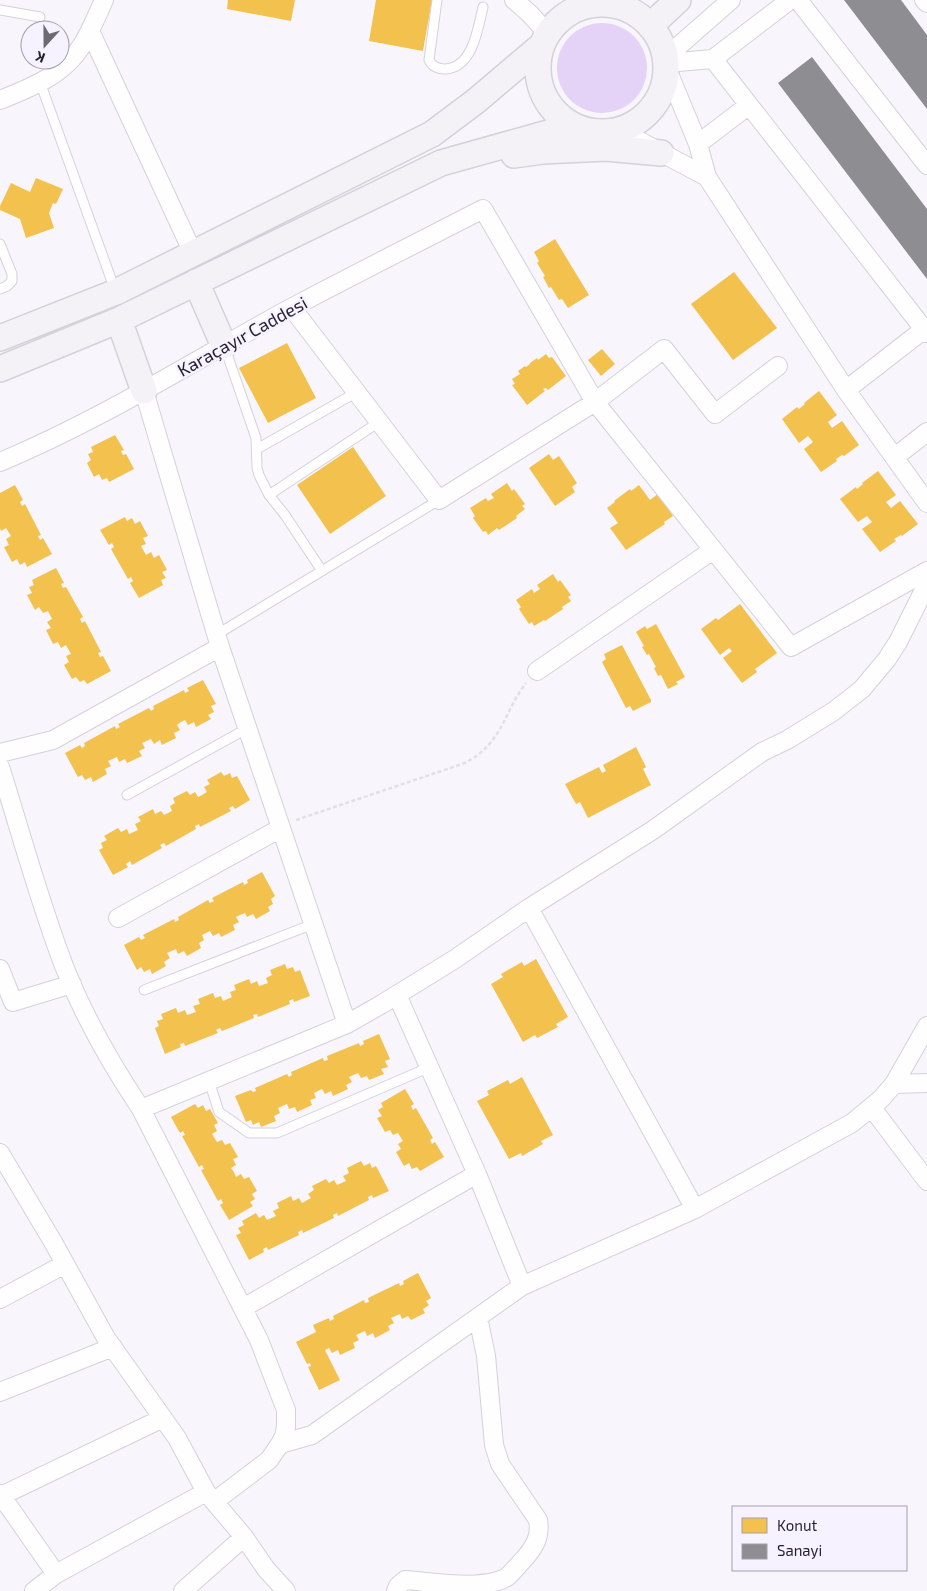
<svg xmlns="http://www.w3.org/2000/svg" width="927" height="1591" viewBox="0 0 927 1591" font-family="'Exo 2',sans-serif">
	<rect width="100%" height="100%" fill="#f8f5fc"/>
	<path fill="#e4d3f6" d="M557 68a45 45 0 1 1 90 0a45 45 0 1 1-90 0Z"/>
	<path fill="#f2c14e" d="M228 0H295L291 21 227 9Z
		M376 0H432L423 51 369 41Z
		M36 178 63 189 56 204 53 203 49 213 54 228 26 238 20 219 0 210V206L11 183 30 192Z
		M555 239 589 295 568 308 562 299 559 300 551 287 549 288 543 277 545 276 537 263 539 261 534 252Z
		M734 272 777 328 733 360 691 304Z
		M287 343 316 398 268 423 239 368Z
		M602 349 615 364 601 376 588 360Z
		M546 354 549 358 552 357 566 376 548 390 546 388 543 389 545 391 527 405 512 385 515 384 512 379 520 374 518 371 525 366 526 367 530 364V363L537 358 538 360Z
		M819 391 837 415 828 422 832 428 842 421 859 445 844 456 842 455 836 459 837 461 821 472 804 449 813 442 808 436 799 443 782 419 797 407 799 409 805 404 804 403Z
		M115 435 124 450 121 451 123 455 126 454 134 469 109 482 107 478 102 480 99 474 94 477 87 463 91 460 88 454 93 452 91 447Z
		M353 447 386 496 330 534 297 485Z
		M549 454 553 460 559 456 577 483 572 487 575 492 555 506 529 468Z
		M878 471 896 495 886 502 891 508 900 501 918 524 902 536 901 535 894 539 896 541 880 552 862 529 872 522 867 516 858 522 840 499 856 487 857 489 863 484 862 483Z
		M507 483 512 491 514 489 525 504 522 506 525 509 516 516 517 518 499 530 497 528 488 535 486 531 483 532 473 518 475 516 470 508 486 498 488 501 494 498 491 494Z
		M15 485 23 500 20 502 22 506 25 504 41 535 38 536 40 540 43 538 52 554 27 567 25 562 20 565 17 559 12 562 4 547 9 545 6 539 11 536 6 528 1 531 0 528V493Z
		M639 485 650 500 658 494 673 516 664 522 665 524 626 550 610 528 618 523 607 508 615 502 614 501 630 489 631 491Z
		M125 517 127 521 132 518 135 524 140 521 148 536 143 538 146 544 141 546 146 555 151 552 154 558 159 555 167 570 162 572 166 578 161 580 163 585 139 598 130 583 133 581 131 577 128 579 111 549 114 547 112 543 109 545 100 530Z
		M56 568 64 583 61 584 63 588 66 587 83 617 80 619 82 623 85 621 101 652 98 653 100 657 103 656 111 671 87 684 84 680 80 682 76 677 72 679 64 665 69 662 66 656 71 654 66 645 61 648 58 642 53 644 46 630 51 628 47 622 52 619 48 611 43 613 39 607 35 610 27 595 32 593 29 587 34 585 32 580Z
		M553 574 558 582 560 580 571 595 568 597 571 601 562 607 563 609 545 621 544 620 534 626 532 622 529 624 519 609 521 607 516 600 532 589 534 593 540 589 537 585Z
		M740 604 777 653 755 669 757 672 742 683 723 658 732 651 729 648 720 655 701 629 716 618 718 620Z
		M656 624 685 677 676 682 678 684 668 689 661 675 658 676 654 668 656 667 649 654 647 655 642 647 644 646 636 632 645 626 647 629Z
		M622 645 651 700V702L633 711 630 706 626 708 602 662 606 659 604 654Z
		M203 680 216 704 211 706 214 712 208 715 211 719 196 727 194 722 188 725 185 720 181 722 177 725 180 730 174 733 176 738 162 745 160 740 154 744 151 739 142 743 145 748 139 751 142 756 127 763 125 759 119 762 117 757 108 761 111 766 105 769 107 774 93 782 91 777 85 780 82 775 78 777 65 753 80 745 82 748 85 746 84 743 115 726 116 729 120 727 118 724 149 708 151 711 154 709 153 706 184 690 185 693 189 691 187 688Z
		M636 747 646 767 643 769 651 785 588 818 580 802 576 804 565 784 599 767 602 773 606 771 603 765Z
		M221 772 224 776 230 773 232 778 237 776 250 800 235 809 233 806 229 808 231 811 200 827 199 824 195 826 196 829 166 846 164 843 160 845 162 848 132 865 130 861 126 864 128 867 113 875 99 850 103 848 101 843 107 840 104 836 118 828 121 832 127 829 129 834 138 830 135 824 141 821 138 817 153 809 155 814 161 811 164 815 172 811 170 806 175 803 173 798 187 791 190 795 195 792 198 797 202 795 207 792 204 787 210 784 207 780Z
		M262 872 275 896 271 899 273 904 268 907 270 911 256 919 253 914 247 917 245 913 240 915 236 917 239 922 233 925 235 930 221 937 219 933 213 936 210 931 202 935 204 940 199 943 201 948 187 956 184 951 178 954 176 949 167 953 170 958 164 962 166 966 152 974 150 969 144 972 141 967 137 970 124 945 139 937 141 940 145 938 143 935 174 919 175 922 179 920 178 917 208 900 210 903 214 901 212 898 243 882 244 885 248 883 247 880Z
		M536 959 568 1017 556 1024 558 1027 537 1038 535 1035 523 1042 491 984 503 977 501 974 522 962 524 966Z
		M285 964 287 969 293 967 295 972 300 970 310 996 294 1002 293 999 289 1001 290 1004 258 1017 257 1014 253 1015 254 1018 222 1031 220 1028 216 1030 218 1033 185 1046 184 1043 180 1044 181 1047 165 1054 155 1028 159 1026 157 1021 163 1019 161 1014 176 1008 178 1013 185 1010 187 1015 196 1012 193 1006 200 1004 198 999 213 993 215 998 221 996 223 1001 232 997 230 992 236 990 234 985 249 979 251 984 257 981 259 986 268 983 266 978 272 975 270 970Z
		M379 1034 390 1059 385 1061 388 1067 381 1069 384 1074 369 1080 367 1076 361 1078 358 1073 349 1077 352 1082 346 1085 348 1089 333 1096 331 1091 325 1094 322 1089 314 1093 316 1098 310 1100 312 1105 297 1112 295 1107 289 1109 287 1104 278 1108 280 1113 274 1116 276 1121 261 1127 259 1122 253 1125 251 1120 246 1122 235 1096 251 1090 253 1092 256 1091 255 1088 287 1074 289 1077 292 1075 291 1072 323 1058 324 1061 328 1060 327 1056 359 1043 360 1046 364 1044 363 1041Z
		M522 1077 553 1135 541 1141 543 1144 522 1156 521 1153 509 1159 477 1101 489 1095 487 1091 508 1080 510 1084Z
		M405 1089 414 1104 411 1106 413 1110 416 1108 433 1138 430 1140 432 1144 435 1142 444 1157 420 1171 417 1167 412 1169 409 1163 404 1166 396 1152 401 1149 398 1144 403 1141 398 1133 393 1135 390 1130 385 1132 377 1118 382 1116 378 1110 383 1107 381 1103Z
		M195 1104 198 1108 203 1105 206 1111 210 1109 218 1123 214 1125 217 1131 212 1134 217 1142 222 1140 225 1145 230 1143 238 1157 233 1159 236 1165 231 1168 234 1172 236 1177 241 1174 244 1179 249 1177 257 1191 252 1194 255 1199 250 1202 253 1206 229 1220 220 1205 223 1203 221 1199 218 1201 201 1170 204 1169 202 1165 199 1167 182 1136 185 1135 183 1131 180 1133 171 1117Z
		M361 1161 364 1166 370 1163 372 1168 376 1166 389 1191 373 1198 372 1195 368 1197 369 1200 338 1216 337 1213 333 1215 334 1218 303 1233 302 1230 298 1232 299 1235 268 1250 267 1247 263 1249 264 1252 249 1260 236 1235 241 1233 238 1228 244 1225 242 1221 256 1213 259 1218 264 1215 267 1220 276 1216 273 1211 279 1208 277 1203 291 1196 293 1201 299 1198 302 1203 311 1198 308 1194 314 1190 312 1186 326 1179 329 1183 334 1180 337 1185 346 1181 343 1176 349 1173 347 1168Z
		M418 1273 431 1298 426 1301 429 1305 423 1309 425 1313 411 1320 408 1316 402 1319 400 1314 391 1318 394 1323 388 1326 390 1330 375 1338 373 1333 367 1336 365 1331 356 1335 359 1340 353 1343 355 1348 340 1355 338 1350 332 1353 329 1348 325 1350 340 1380 319 1390 308 1367 311 1366 310 1363 307 1364 296 1342 316 1332 313 1325 329 1318 330 1321 334 1319 333 1316 364 1300 365 1303 369 1302 368 1298 399 1283 400 1286 404 1284 403 1281Z"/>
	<path fill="#8d8d92" d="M844 0H901L927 35V109Z
		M812 57 927 209V279L778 83Z"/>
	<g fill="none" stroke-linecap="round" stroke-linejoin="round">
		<defs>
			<path id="lane" d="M437 0 429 60C432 66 438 69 445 69 473 68 478 28 483 7
				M0 10 40 17
				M40 82 115 290
				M0 244 12 274V281L7 286 0 289
				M225 348 256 438 257 468 259 475 269 495 285 515 322 571
				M257 449 357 392
				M269 495 379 422
				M216 635 439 500
				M127 795 248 728
				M144 990 313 924
				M209 1081 219 1112 249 1133H277L423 1070"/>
			<path id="street" d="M514 0 530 14 548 34
				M597 0V4
				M798 0 927 165
				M924 0 927 3
				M90 31 193 253
				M666 57 731 0
				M713 59 927 333
				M666 63 713 59 790 0
				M667 69 698 144 707 177 846 390 927 503
				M0 100C30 88 64 75 82 45 91 31 97 15 104 0
				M619 130 707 177
				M698 144 749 105
				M292 308 439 500 595 402 664 349 715 414 778 366
				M846 390 927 327
				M144 391 220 647 347 1024
				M895 457 927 432
				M0 462C101 420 195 360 291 308 355 274 419 242 483 209L595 402 791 647 927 571
				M537 671 713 550
				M0 753 53 740 220 647
				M0 767C21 833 39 901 64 966 84 1017 111 1064 141 1109
				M529 908 695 1209
				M118 918 281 828
				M0 969 13 1002 72 984
				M397 995 477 1174 522 1286
				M894 1084 927 1083
				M872 1108 927 1181
				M0 1153 53 1242 106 1338 177 1438 206 1492 244 1537 266 1569 286 1591
				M0 1299 65 1264
				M243 1308 477 1174
				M0 1392 113 1347
				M280 1444 312 1435 522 1286 695 1209 852 1123 881 1099 894 1084 927 1026
				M0 1494 56 1574
				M1 1496 163 1418
				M215 1501 269 1460 280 1444 284 1436 286 1427V1410L259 1340 141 1109 347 1024 382 1004 455 959 529 908 653 830 762 752 787 740 834 711 862 689 887 659 898 642 927 584
				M34 1591 56 1574 206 1492
				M183 1591 244 1537
				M396 1591 398 1586 405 1580C433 1582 483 1591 507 1577 513 1572 519 1564 525 1558 535 1546 541 1536 538 1520L500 1464 494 1445 486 1356 478 1317"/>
			<path id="secondary" d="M538 68a64 64 0 1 1 128 0a64 64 0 1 1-128 0Z
				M650 26 678 0
				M514 155 543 151 606 148 661 153
				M196 282 224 346
				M119 320 144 391
				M0 338 116 292 432 134 476 101 542 45
				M0 369 119 320 441 163 573 126"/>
		</defs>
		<use href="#lane" stroke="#d5d1da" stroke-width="11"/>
		<use href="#street" stroke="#d5d1da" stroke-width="20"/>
		<use href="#secondary" stroke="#d5d1da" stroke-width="28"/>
		<path stroke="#e1e0e2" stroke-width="2.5" stroke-dasharray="4 2.5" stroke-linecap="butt" d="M296 820 465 763C503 743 503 713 526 683"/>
		<use href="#lane" stroke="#fefeff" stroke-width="9"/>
		<use href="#street" stroke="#fefeff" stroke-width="18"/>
		<use href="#secondary" stroke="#f5f2f7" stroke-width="25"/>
	</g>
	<g text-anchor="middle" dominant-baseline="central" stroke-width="5" stroke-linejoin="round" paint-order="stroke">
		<g font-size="18" fill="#241f2b" stroke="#f7f2ff">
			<text transform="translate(242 336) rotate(-29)">Karaçayır Caddesi</text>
		</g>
	</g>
	<rect x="732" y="1506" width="175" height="65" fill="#f7f2ff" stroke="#a39eaa"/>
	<rect x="742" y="1518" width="25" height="15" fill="#f2c14e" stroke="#a39eaa"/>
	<text x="777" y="1531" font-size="15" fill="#241f2b">Konut</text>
	<rect x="742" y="1544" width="25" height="15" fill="#8d8d92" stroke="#a39eaa"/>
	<text x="777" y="1556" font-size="15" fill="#241f2b">Sanayi</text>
	<g transform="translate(45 45) rotate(201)"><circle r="24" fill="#f7f2ff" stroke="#a39eaa"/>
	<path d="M0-4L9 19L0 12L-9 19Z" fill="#6e6a74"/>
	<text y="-8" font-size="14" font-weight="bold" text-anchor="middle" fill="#241f2b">K</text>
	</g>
</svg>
